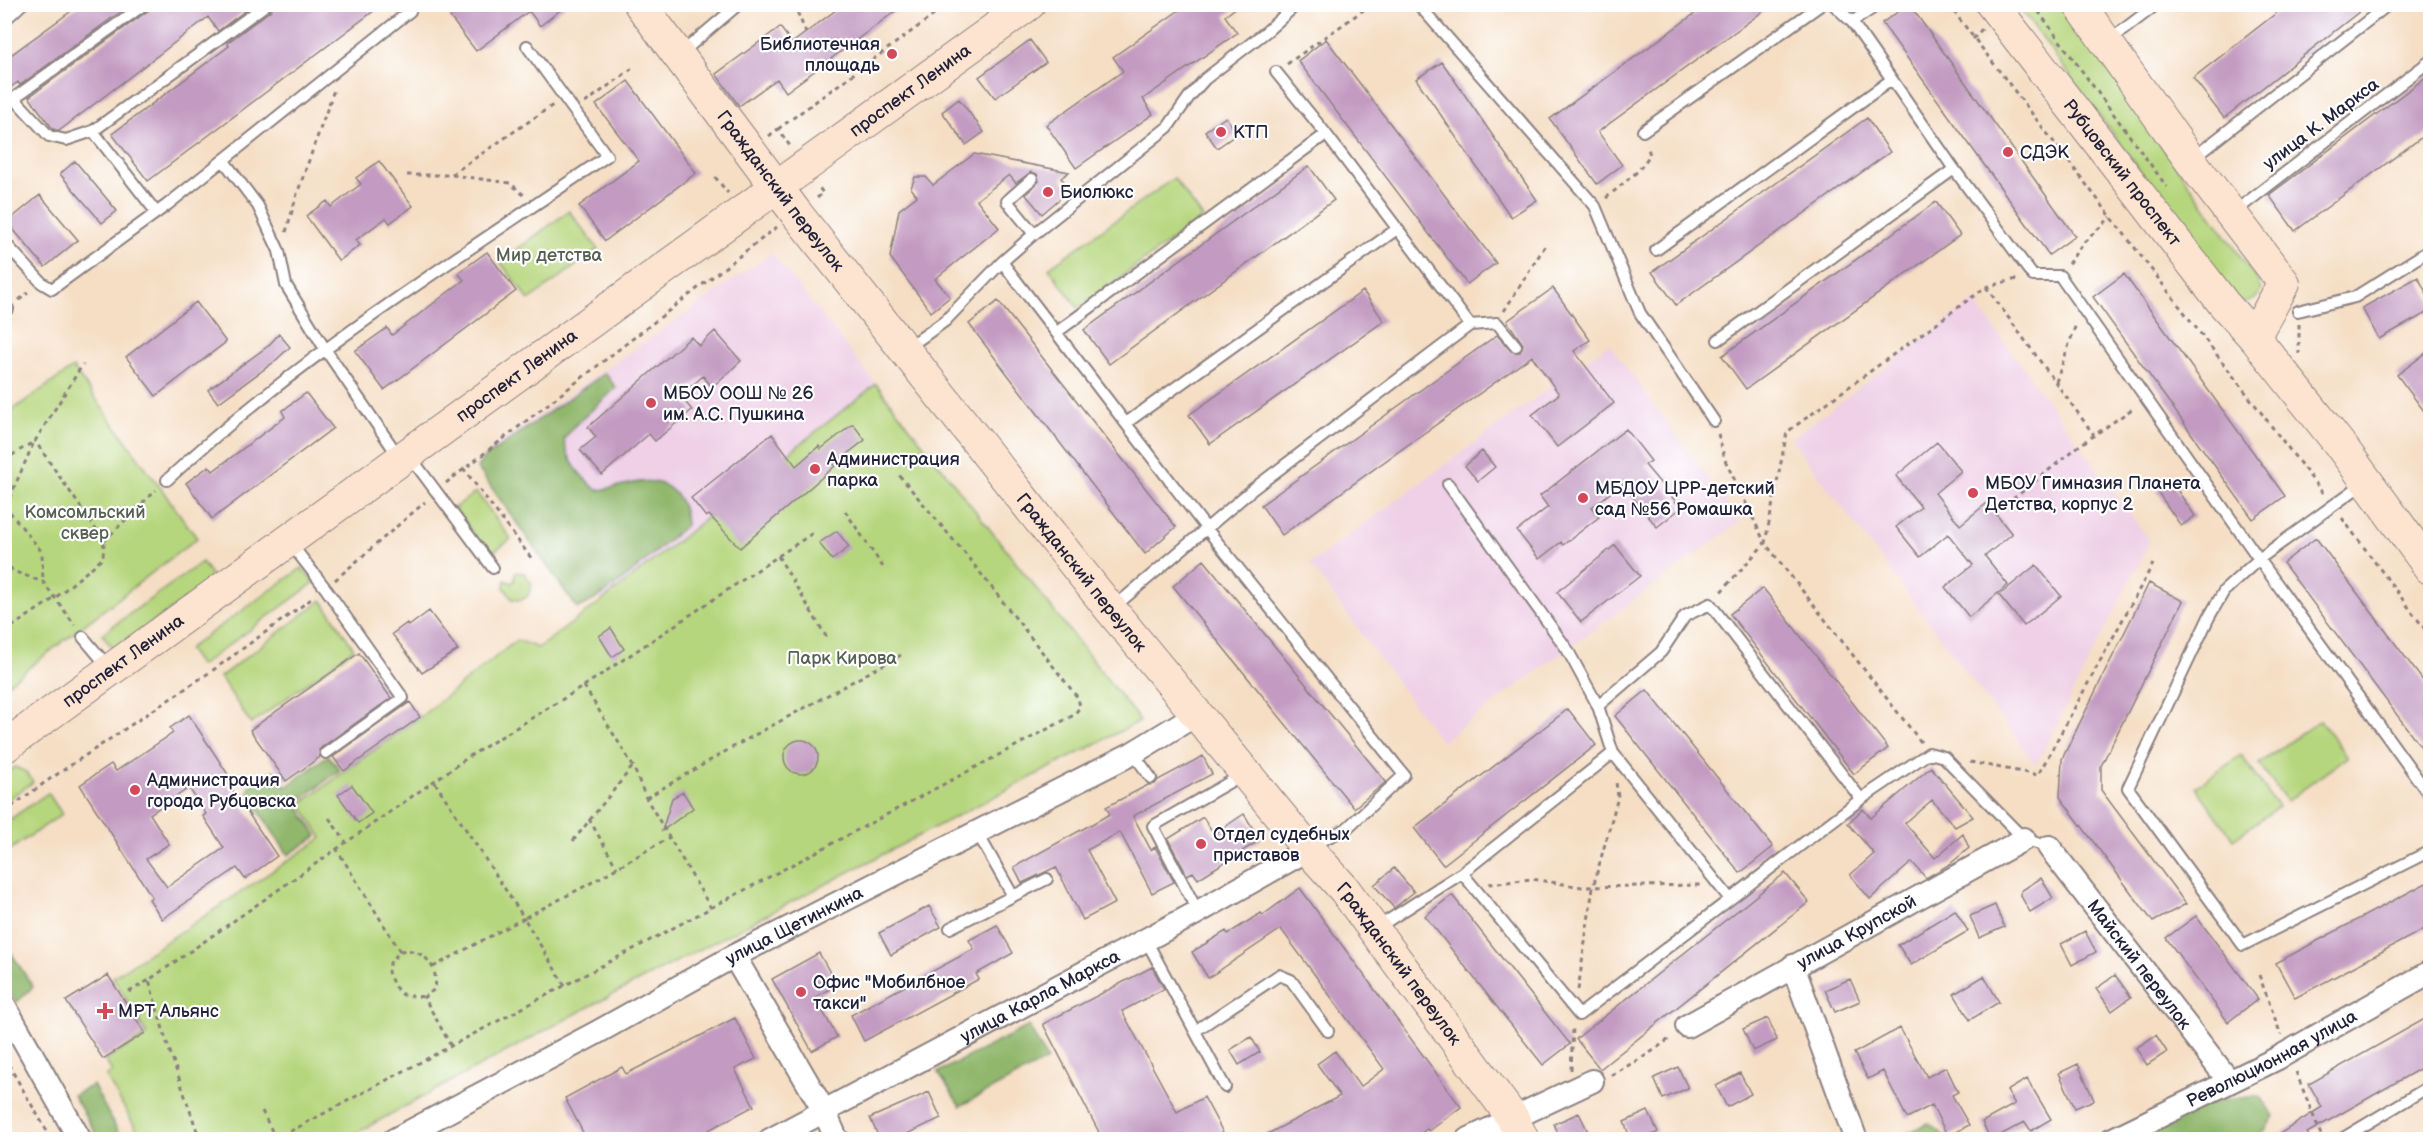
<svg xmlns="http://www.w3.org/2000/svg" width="2435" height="1144" viewBox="0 0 2435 1144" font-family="'Balsamiq Sans',sans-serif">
	<rect width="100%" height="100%" fill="#fff"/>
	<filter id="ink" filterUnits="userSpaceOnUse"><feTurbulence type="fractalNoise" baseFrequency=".0167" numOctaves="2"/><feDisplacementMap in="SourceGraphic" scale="12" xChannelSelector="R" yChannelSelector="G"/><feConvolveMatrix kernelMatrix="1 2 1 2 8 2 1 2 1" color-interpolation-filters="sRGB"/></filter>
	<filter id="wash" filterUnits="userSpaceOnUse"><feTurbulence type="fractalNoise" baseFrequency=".008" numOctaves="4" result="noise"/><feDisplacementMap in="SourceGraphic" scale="24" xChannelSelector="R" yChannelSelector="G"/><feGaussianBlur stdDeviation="1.35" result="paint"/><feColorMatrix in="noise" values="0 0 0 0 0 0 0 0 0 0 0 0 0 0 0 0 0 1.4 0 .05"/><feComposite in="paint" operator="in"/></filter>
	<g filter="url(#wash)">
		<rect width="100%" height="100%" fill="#f5dec4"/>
		<path fill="#efd0e7" d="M772 253 876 384 603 600 490 450Z
			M1974 301 2150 541 2036 765 1791 439Z
			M1609 344 1740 522 1441 742 1310 564Z"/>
		<path fill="#b6d67d" stroke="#6c7c5c" stroke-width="1.5" d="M2018 5H2062L2258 281 2261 291 2255 299 2243 304 2232 296Z
			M1174 178 1203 218 1078 308 1049 268Z
			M569 211 598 249 529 300 500 262Z
			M73 368 197 538 5 686V415Z
			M876 384 1140 721 581 1011 345 1139H142L106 1076 112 1071 105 1061 147 1034 113 977 322 838 300 804 420 717 517 640 538 648 603 600Z
			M476 492 511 539 489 555 454 508Z
			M202 562 214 579 114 650 102 634Z
			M302 568 314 583 200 666 188 649Z
			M515 572 524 573 532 584 528 596 521 600 512 599 504 587 505 580 512 583 515 580Z
			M322 600 354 649 251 724 220 677Z
			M2320 720 2347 757 2287 801 2259 764Z
			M2241 755 2278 807 2233 839 2196 787Z
			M15 767 26 772 33 782 5 801V774Z
			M48 793 62 814 5 853V823Z"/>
		<path fill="#90b76c" stroke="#596c54" stroke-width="1.5" d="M605 373 616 388 571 429 564 440C568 462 580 476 597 490 609 489 617 486 629 484 663 475 684 491 686 525 660 547 608 598 577 608L477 467 484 458Z
			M328 755 340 770 296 803 317 836 288 855 248 794 250 786 274 770 286 787Z
			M4 942 33 987 16 1003 5 982Z
			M1029 1026 1047 1060 960 1106 938 1072Z
			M93 1085 122 1139H99L73 1095Z
			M2259 1096 2274 1116 2265 1130 2255 1139 2131 1140 2214 1101Z
			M1929 1123 1948 1139H1895Z"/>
		<g id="blocks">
			<path fill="#c39bc2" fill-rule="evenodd" d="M81 4H131L20 85 18 82 4 92V60Z
				M152 4H254L218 31 208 17 59 131 53 129 29 97 149 10Z
				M274 4H383L148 181 112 134 229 46 227 43 271 10Z
				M466 4H568L540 26 529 11 476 51 450 17Z
				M844 4H905L786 92 777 79 739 106 716 74 780 27 792 43Z
				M1188 4H1241L1225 16 1237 33 1143 99 1153 114 1076 168 1046 125 1123 71 1113 57Z
				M1708 4H1773L1598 132 1622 165 1597 184 1550 119Z
				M1909 4 2075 236 2049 255 1882 23Z
				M2288 4H2369L2224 118 2193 78Z
				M1326 39 1496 263 1467 284 1298 61Z
				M1030 40 1046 62 995 98 979 77Z
				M1442 62 1537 200 1511 217 1416 79Z
				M2430 74V131L2295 231 2269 195Z
				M628 81 696 173 605 241 579 206 639 161 596 105Z
				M959 99 984 132 966 145 942 112Z
				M1226 117 1237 134 1217 148 1205 131Z
				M1867 118 1890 152 1676 305 1652 272Z
				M974 154 1069 172 1061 178 1071 189 1042 214 1026 195 1039 181 1037 174 1031 172 1016 183 1009 175 977 200 999 228 935 279 950 297 931 312 890 257 899 210 917 196 911 188 915 177H926L933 185Z
				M75 161 117 211 102 223 60 174Z
				M379 161 413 206 390 223 386 218 356 240 360 245 339 261 306 216 327 201 331 207 361 184 356 178Z
				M1309 166 1334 200 1109 364 1084 330Z
				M40 195 78 240 45 267 7 222Z
				M1936 202 1960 235 1746 389 1722 356Z
				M487 252 516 291 384 390 355 351 387 328 392 335 464 280 458 273Z
				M2124 274 2285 496 2253 519 2093 297Z
				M2418 277 2430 300V311L2379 339 2362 308Z
				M1553 288 1590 340 1574 351 1614 403 1557 447 1532 415 1559 394 1532 356 1282 535 1261 505 1497 335 1511 351 1520 352 1523 344 1507 321Z
				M1363 291 1384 321 1210 444 1189 415Z
				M998 301 1176 527 1145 554 969 324Z
				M196 302 226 342 156 396 126 357Z
				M715 331 741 361 712 387 703 376 680 396 692 410 655 441 649 434 602 475 580 450 596 437 588 427 691 337 699 346Z
				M279 334 290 347 274 362 218 403 208 390 268 346Z
				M2430 350V419L2397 375Z
				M306 393 333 428 212 519 186 483 209 466 213 471 285 417 282 411Z
				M853 424 865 440 834 464 835 466 740 548 709 515 706 517 691 498 772 434 796 466 819 446 821 449Z
				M1626 429 1651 461 1645 465 1681 508 1657 527 1622 484 1592 507 1599 517 1563 545 1561 542 1539 559 1517 531 1548 507 1540 496Z
				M1937 442 1961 471 1935 493 1960 525 1987 503 2012 534 1985 556 2008 585 1969 617 1945 587 1973 565 1948 534 1920 557 1896 527 1921 507 1896 476Z
				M1482 451 1495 467 1478 481 1465 466Z
				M2171 481 2195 516 2181 526 2157 491Z
				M837 531 849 547 832 560 819 543Z
				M2316 538 2430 690V759L2283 563Z
				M1615 545 1640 576 1581 622 1557 592Z
				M1204 560 1386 782 1354 808 1173 586Z
				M2036 565 2061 596 2024 626 1999 595Z
				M2149 583 2183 601 2101 766V790L2186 904 2153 922 2060 797 2062 759Z
				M1763 588 1888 748 1854 774 1730 614Z
				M429 611 458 650 422 673 392 634 407 623 409 626Z
				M611 628 624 649 612 657 599 636Z
				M359 653 391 698 322 747 319 750 320 757 286 781 250 730Z
				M1647 690 1773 847 1740 873 1615 716Z
				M410 702 420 717 344 771 333 757Z
				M1568 709 1596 745 1443 865 1414 828Z
				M189 715 229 776 225 779 277 856 245 879 237 868 162 919 149 899 152 897 80 785 111 764 116 771 173 733 170 728ZM189 788 206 814 203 816 224 848 167 887 146 859 169 844 150 814Z
				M784 757a17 17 0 1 1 34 0a17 17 0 1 1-34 0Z
				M1203 756 1212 774 1133 816 1151 850 1155 847 1174 882 1152 893 1120 832 1087 850 1115 903 1083 920 1056 867 1022 883 1014 867 1110 814 1106 807 1148 785 1155 784 1158 780Z
				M1931 767 1973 817 1955 827 1932 800 1905 823 1935 858 1963 834 1969 848 1950 864 1926 878 1912 862 1870 899 1850 875 1874 854 1848 823 1863 809 1871 818Z
				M352 785 372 813 358 823 338 795Z
				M683 792 693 808 662 831 672 798Z
				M1244 814 1260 840 1198 879 1193 872 1187 875 1168 839 1203 817 1214 834Z
				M1394 868 1414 892 1394 908 1374 885Z
				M1785 873 1809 902 1600 1069 1576 1039Z
				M2041 878 2053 898 2030 912 2021 896V891Z
				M2430 881V926L2295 998 2276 963Z
				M1300 888 1461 1107 1429 1131 1427 1129 1412 1140H1256L1340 1096 1317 1064 1335 1051 1360 1087 1384 1069 1281 929 1208 978 1192 952 1226 931 1228 934 1261 913 1263 915Z
				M1452 895 1570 1044 1543 1065 1425 916Z
				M1995 905 2004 927 1979 938 1970 916Z
				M929 906 941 927 891 955 879 933Z
				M1955 910 1968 931 1911 965 1898 945Z
				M2196 916 2258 999 2228 1022 2166 938Z
				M997 925 1013 953 976 974 979 979 864 1041 851 1015 974 949 969 940Z
				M2085 931 2096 952 2072 965 2061 944Z
				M819 953 837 985 815 997 837 1037 812 1051 772 979Z
				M1152 967 1164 989 1122 1011 1177 1112 1204 1097 1227 1140H1103L1043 1024Z
				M108 975 145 1033 103 1059 66 1001Z
				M2115 975 2131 997 2112 1011 2096 989Z
				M1984 976 1999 1002 1970 1020 1954 994Z
				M1850 979 1860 1001 1835 1012 1825 990Z
				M2430 1016V1063L2307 1133 2312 1140H2270L2322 1107 2309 1084Z
				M735 1018 756 1059 735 1069 754 1106 690 1140H587L565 1098 622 1067 626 1074Z
				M1768 1018 1777 1040 1753 1051 1743 1029Z
				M1900 1028 1927 1077 1946 1067 1958 1092 1952 1095 1969 1125 1948 1137 1932 1105 1907 1118 1883 1071 1868 1079 1854 1053Z
				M2156 1035 2167 1052 2147 1065 2136 1048Z
				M1251 1037 1260 1052 1239 1065 1230 1050Z
				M2078 1064 2094 1100 2075 1108 2059 1073Z
				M1678 1067 1688 1088 1663 1099 1654 1078Z
				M1740 1073 1751 1094 1727 1107 1716 1086Z
				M2027 1079 2051 1119 2031 1131 2025 1122 1991 1140 1982 1122 2015 1104 2007 1091Z
				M929 1092 941 1118 894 1140H880L870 1118Z
				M1648 1111 1658 1132 1642 1140H1631L1624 1122Z
				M1579 1113 1589 1134 1577 1140H1561L1554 1124Z"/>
		</g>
	</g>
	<g filter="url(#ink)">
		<use href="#blocks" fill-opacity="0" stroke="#8c8080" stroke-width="1.5"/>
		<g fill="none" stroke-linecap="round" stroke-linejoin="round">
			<defs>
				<path id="lane" d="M1418 4 1595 206 1640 313 1714 421
					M1833 4 1852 22
					M1879 4 1852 22 1954 169 2033 276H2060L2259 559 2430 796
					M4 21 22 4
					M2110 40 2157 4
					M679 55 739 4
					M1276 72 1326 134
					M4 105 14 98
					M93 131 66 140 49 136 14 98 145 4
					M1643 131 1822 4
					M2193 158 2389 4
					M224 161 258 206 279 251 286 285 325 349 399 457
					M156 212 93 131 267 4
					M2233 213 2430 61
					M1034 234 1168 127 1189 97 1205 79 1267 31 1297 4
					M4 242 42 283 52 289 167 205 410 11 413 4
					M1656 250 1891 80
					M1002 262 1034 234 1007 201 1032 179
					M2298 311 2355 297 2430 250
					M4 312 8 309
					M1470 325 1497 323 1516 346
					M1057 332 1326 134 1470 325 1253 489 1114 607
					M1718 340 1954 169
					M907 348 945 321 1002 262 1206 528 1404 775 1346 829 1309 846
					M1126 423 1397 229
					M409 455 493 568
					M167 480C300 355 457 259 607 156L527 46
					M2364 483 2259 559 2224 591 2209 617 2128 788 2243 945 2430 851
					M1448 484 1567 649 1598 706 1613 753
					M291 544 326 589 403 698 326 753
					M83 637 109 668
					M1598 706 1661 652 1685 616 1710 604 1861 799
					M1133 753 1151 778
					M978 834 1013 896 1047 879
					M1462 873 1579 1015 1861 799 1929 753 1944 757 2024 839 2049 847
					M1198 912 1153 826 1242 775
					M950 928 1013 896
					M1375 929 1462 873 1613 753 1730 899
					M1146 940 1225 1087
					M1195 1031 1279 975 1291 980 1328 1031
					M2340 1140 2430 1086"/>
				<g id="street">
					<path id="s1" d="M2049 847 2229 1081"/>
					<path d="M734 956 824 1111 837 1140"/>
					<path d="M1793 966 1856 1140"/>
					<path d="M4 1005 80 1140"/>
					<path id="s2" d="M1687 1026 2024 839"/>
					<path id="s3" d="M394 1140 596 1033 734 956 1133 753 1197 714"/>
					<path id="s4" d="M770 1140 1198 912 1295 857 1307 848"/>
					<path d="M1467 1140 1592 1081"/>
					<path id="s5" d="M2111 1140 2278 1058 2430 972"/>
				</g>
				<g id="secondary">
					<path id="s6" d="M640 4 796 213 1111 610 1307 848 1344 889 1512 1117 1523 1140"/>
					<path id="s7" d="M1992 4 2224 304 2254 337 2341 446 2430 568"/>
					<path d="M2079 4 2190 160 2284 283 2254 337"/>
					<path id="s8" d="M4 747 1029 4"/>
				</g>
			</defs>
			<use href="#lane" stroke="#8c8080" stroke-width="14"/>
			<use href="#street" stroke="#8c8080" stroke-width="26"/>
			<use href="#secondary" stroke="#8c8080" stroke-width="34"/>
			<path stroke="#8c8080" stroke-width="3" stroke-dasharray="4.5 4.5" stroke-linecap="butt" d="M794 4 806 33
				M835 4 838 9
				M1948 4 2325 496
				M2033 4 2167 187
				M1973 39 1982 29
				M1287 64 1365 9 1366 4
				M585 103 634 67
				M778 129 949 4
				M769 136 778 129 790 146
				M452 174 553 105
				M407 175H452L510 183 525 196
				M715 177 728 193
				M817 198 823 193 818 186
				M1606 198 1638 171 1650 155 1647 145
				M286 232 297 194 334 90
				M2068 264 2083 243 2111 217
				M1986 287 2094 435
				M19 300 28 293
				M1504 311 1545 246
				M2299 324V354
				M2056 382 2076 324
				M1718 434 1725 460 1765 543 1718 595
				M4 460 35 441 83 364
				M463 468 532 559
				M446 483 777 227
				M2013 499 2080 445 2135 407
				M4 505 42 552 43 582
				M6 506 34 442
				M845 511 885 570
				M2342 518 2430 636
				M104 541 156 490
				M778 556 827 638
				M4 560 13 571 43 582 75 625
				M335 580 425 502
				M4 632 55 598 103 558 104 541 35 441
				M584 686 633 766 646 798 711 908
				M1921 742 1765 543 1787 432 1986 287 2017 279
				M1970 762 2038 775 2153 564
				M646 798 733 747 901 655
				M4 812 47 781 216 668 314 597
				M329 818 346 842
				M589 819 617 868
				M573 841 633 766
				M336 848 400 951 390 963 388 972 394 986 403 995 424 997
				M1489 884 1532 879 1582 887 1700 885
				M400 951C423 947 439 966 435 989L424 997 451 1046
				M433 967 524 918 434 781
				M2259 975 2281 1035
				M565 986 524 918 589 884 670 837
				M1578 990 1593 887 1618 797 1616 782
				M129 992 149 980
				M4 1057 52 1140
				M1571 1070 1573 1026
				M2296 1072 2323 1140
				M1611 1075 1647 1055 1672 1037
				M262 1111 276 1139
				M200 1140 166 1040 149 980 470 756 584 686 813 533
				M274 1140 1074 715 1080 707 1078 698 971 561 899 475"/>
			<use href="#lane" stroke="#fff" stroke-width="10"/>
			<use href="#street" stroke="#fff" stroke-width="22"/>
			<use href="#secondary" stroke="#fde4d1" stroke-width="32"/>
		</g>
	</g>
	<g fill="#d1495b" stroke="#fff" stroke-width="2">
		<circle cx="892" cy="54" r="6"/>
		<circle cx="1221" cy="132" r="6"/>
		<circle cx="2008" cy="152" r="6"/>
		<circle cx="1048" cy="192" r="6"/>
		<circle cx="651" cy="403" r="6"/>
		<circle cx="815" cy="469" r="6"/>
		<circle cx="1973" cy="493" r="6"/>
		<circle cx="1583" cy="498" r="6"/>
		<circle cx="135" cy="790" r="6"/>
		<circle cx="1201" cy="844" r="6"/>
		<circle cx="801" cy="992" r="6"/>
		<path d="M102 1002h6v6h6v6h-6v6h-6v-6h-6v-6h6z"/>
	</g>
	<g text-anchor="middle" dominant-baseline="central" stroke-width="4.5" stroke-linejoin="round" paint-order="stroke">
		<g font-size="18" fill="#22223b" stroke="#fff" text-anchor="start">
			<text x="880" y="44" text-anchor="end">Библиотечная<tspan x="880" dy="21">площадь</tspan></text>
			<text x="1233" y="132">КТП</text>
			<text x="2020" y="152">СДЭК</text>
			<text x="1060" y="192">Биолюкс</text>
			<text x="663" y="393">МБОУ ООШ № 26<tspan x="663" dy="21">им. А.С. Пушкина</tspan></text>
			<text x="827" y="459">Администрация<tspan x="827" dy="21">парка</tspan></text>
			<text x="1985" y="483">МБОУ Гимназия Планета<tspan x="1985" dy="21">Детства, корпус 2</tspan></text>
			<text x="1595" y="488">МБДОУ ЦРР-детский<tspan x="1595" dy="21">сад №56 Ромашка</tspan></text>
			<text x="147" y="780">Администрация<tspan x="147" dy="21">города Рубцовска</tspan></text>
			<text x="1213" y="834">Отдел судебных<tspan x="1213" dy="21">приставов</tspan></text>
			<text x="813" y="982">Офис "Мобилбное<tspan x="813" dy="21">такси"</tspan></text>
			<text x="118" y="1011">МРТ Альянс</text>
		</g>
		<g font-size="18" fill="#22223b" stroke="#fff">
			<text stroke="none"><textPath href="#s8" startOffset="1119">проспект Ленина</textPath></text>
			<text transform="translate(2321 124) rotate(-37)">улица К. Маркса</text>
			<text stroke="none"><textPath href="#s7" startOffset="213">Рубцовский проспект</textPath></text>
			<text stroke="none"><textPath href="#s6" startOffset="234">Гражданский переулок</textPath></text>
			<text stroke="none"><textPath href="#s8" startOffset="633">проспект Ленина</textPath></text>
			<text stroke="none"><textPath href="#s6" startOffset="720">Гражданский переулок</textPath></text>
			<text stroke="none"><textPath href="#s8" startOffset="147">проспект Ленина</textPath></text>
			<text stroke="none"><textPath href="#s3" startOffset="454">улица Щетинкина</textPath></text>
			<text stroke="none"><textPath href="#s2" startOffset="194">улица Крупской</textPath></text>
			<text stroke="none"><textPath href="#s6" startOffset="1224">Гражданский переулок</textPath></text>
			<text stroke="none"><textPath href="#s1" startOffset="148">Майский переулок</textPath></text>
			<text stroke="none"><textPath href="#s4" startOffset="306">улица Карла Маркса</textPath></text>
			<text stroke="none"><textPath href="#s5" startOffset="180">Революционная улица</textPath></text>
		</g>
		<g font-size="18" fill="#566152" stroke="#fff">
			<text x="549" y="255">Мир детства</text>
			<text x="85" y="512">Комсомльский<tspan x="85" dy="21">сквер</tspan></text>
			<text x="842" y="658">Парк Кирова</text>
		</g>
	</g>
	<rect width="2435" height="1144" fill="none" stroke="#fff" stroke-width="24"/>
</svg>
